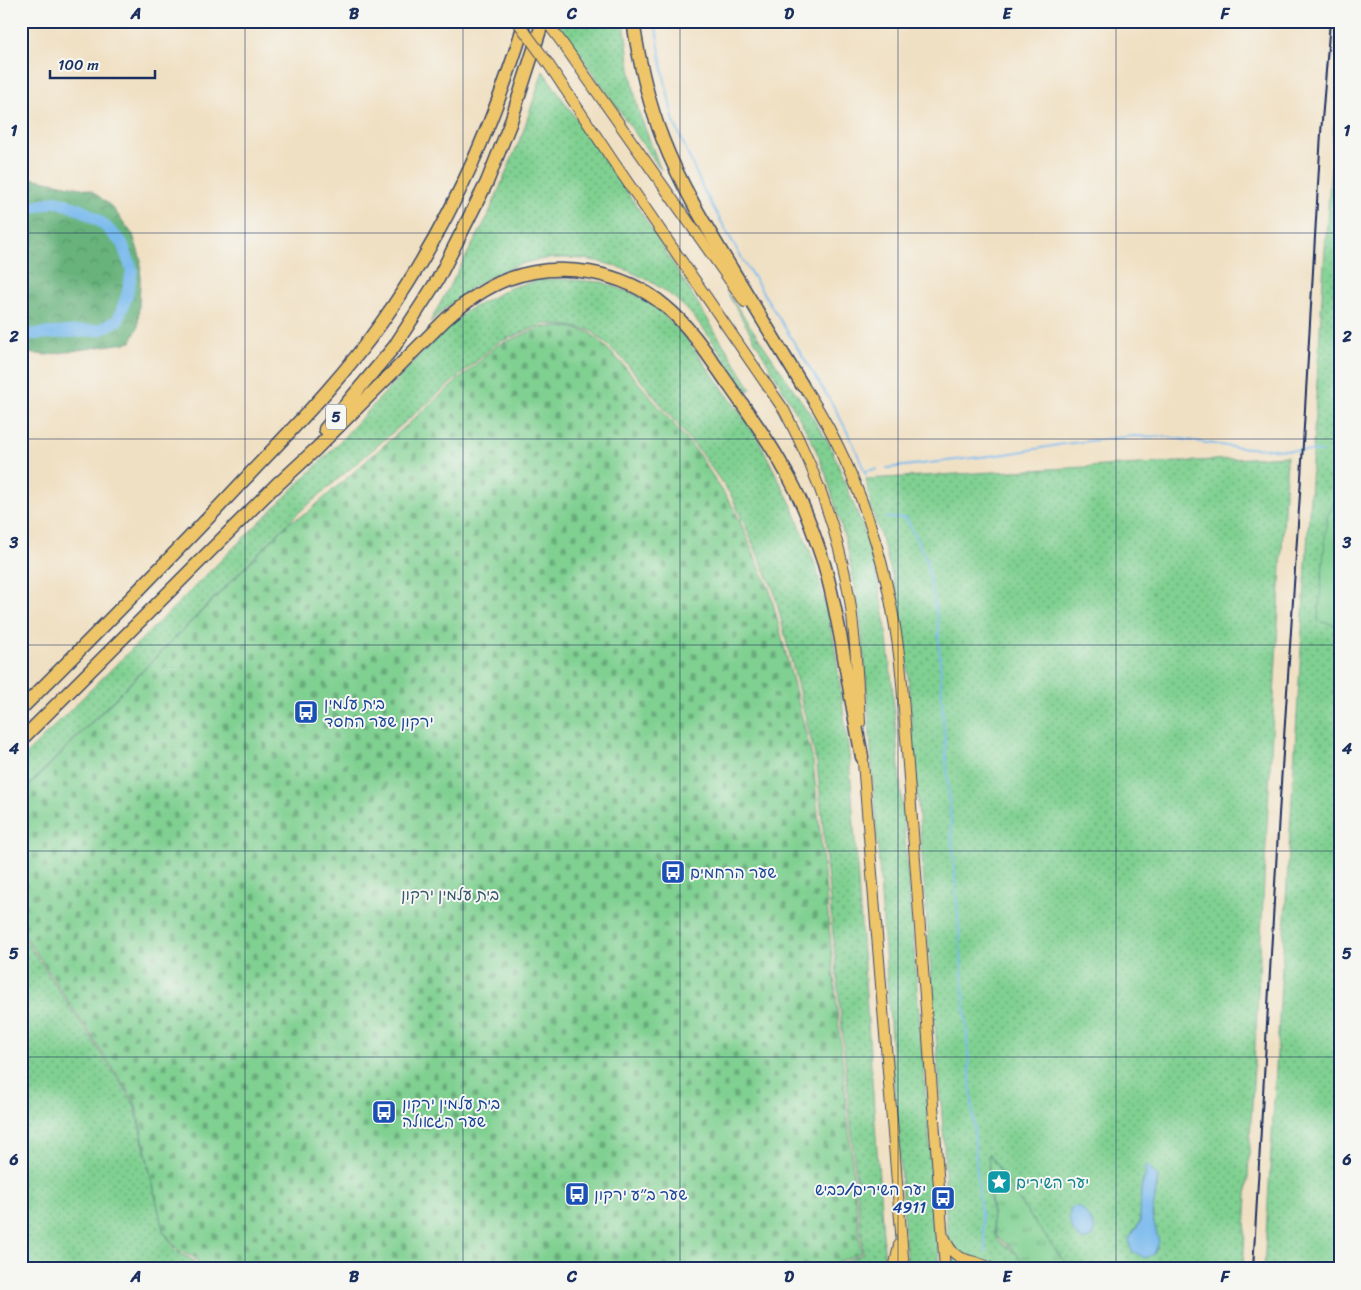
<svg xmlns="http://www.w3.org/2000/svg" width="1361" height="1290" viewBox="0 0 1361 1290" font-family="Sriracha,'Playpen Sans Hebrew',sans-serif">
	<defs>
		<pattern id="grass-dots" width="8" height="8" patternUnits="userSpaceOnUse" patternTransform="scale(1.25)"><rect width="8" height="8" fill="#7fd091"/><path d="M2 2h.1M6 6h.1" fill="none" stroke="#67a97a" stroke-width="1.8" stroke-linecap="round"/></pattern>
		<pattern id="forest-crowns" width="20" height="18" patternUnits="userSpaceOnUse" patternTransform="scale(1.25)"><rect width="20" height="18" fill="#67b27b"/><path d="M2 6a3 3 0 1 1 6 0M12 15a3 3 0 1 1 6 0" fill="none" stroke="#549168"/></pattern>
		<pattern id="cemetery-stones" width="16" height="16" patternUnits="userSpaceOnUse" patternTransform="scale(1.25)"><rect width="16" height="16" fill="#7fd091"/><path d="M2 7V4a2 2 0 0 1 4 0v3zM10 15v-3a2 2 0 0 1 4 0v3z" fill="#67a97a"/></pattern>
		<pattern id="park-tufts" width="24" height="20" patternUnits="userSpaceOnUse" patternTransform="scale(1.25)"><rect width="24" height="20" fill="#7fd091"/><path d="M3 7l-1-3M5 7V3M7 7l1-3M15 17l-1-3M17 17v-4M19 17l1-3" fill="none" stroke="#67a97a"/></pattern>
	</defs>
	<rect width="100%" height="100%" fill="#f6f6f2"/>
	<filter id="ink" filterUnits="userSpaceOnUse"><feTurbulence type="fractalNoise" baseFrequency=".02" numOctaves="2"/><feDisplacementMap in="SourceGraphic" scale="10" xChannelSelector="R" yChannelSelector="G"/><feConvolveMatrix kernelMatrix="1 2 1 2 8 2 1 2 1" color-interpolation-filters="sRGB"/></filter>
	<filter id="wash" filterUnits="userSpaceOnUse"><feTurbulence type="fractalNoise" baseFrequency=".0096" numOctaves="4" result="noise"/><feDisplacementMap in="SourceGraphic" scale="20" xChannelSelector="R" yChannelSelector="G"/><feGaussianBlur stdDeviation="1.12" result="paint"/><feColorMatrix in="noise" values="0 0 0 0 0 0 0 0 0 0 0 0 0 0 0 0 0 1.4 0 .05"/><feComposite in="paint" operator="in"/></filter>
	<g filter="url(#wash)">
		<rect width="100%" height="100%" fill="#f0e0c3"/>
		<path fill="url(#grass-dots)" stroke="#4d8078" fill-rule="evenodd" d="M560 21H624L630 69 638 110 661 170 559 25Z
			M1340 42V1269H1264L1324 263Z
			M543 71 644 217 751 389 747 391C729 366 712 337 691 314 646 265 570 243 507 269 477 281 453 301 430 322L487 218 523 132Z
			M560 279 602 282 641 297 661 312 686 338 756 435 792 506 816 567 834 641 849 755 884 1250V1269H827L863 1254 817 764 774 591 732 497 700 452 623 359 592 331 569 326 544 324 499 342 297 514 28 786 21 796V759L331 451 420 355 466 311 512 287 540 280Z
			M725 289 811 415 830 445 863 528 872 556 884 613 892 683 940 1269H907L866 678 861 624 856 593 847 546 827 477 814 445 800 419Z
			M1287 456 1243 1269H1070L1027 1212 989 1154C988 1167 991 1229 996 1237 1005 1250 1020 1248 1024 1269H951L946 1217 944 1141 906 648 896 590 885 550 871 507 866 479ZM1151 1171 1158 1177C1157 1193 1150 1207 1154 1223L1132 1232C1135 1229 1138 1227 1139 1222 1144 1205 1136 1193 1146 1173Z
			M21 933 134 1103 163 1230 177 1252 193 1260 197 1269H21Z"/>
		<path fill="url(#forest-crowns)" stroke="#41706c" d="M21 176 91 190 112 207 133 235 141 260 138 327 131 342 46 355 21 352Z"/>
		<path fill="url(#cemetery-stones)" stroke="#4d8078" d="M542 327H569L591 333 621 362 697 452 735 510 770 591 813 761 861 1253 820 1269H201L195 1258 179 1251 163 1230 135 1102 21 930V800L31 784 290 522 307 513 498 345Z"/>
		<path fill="url(#park-tufts)" stroke="#4d8078" d="M988 1153 1027 1212 1070 1269H1024L1022 1262 1015 1251 996 1236 993 1224Z"/>
		<path fill="#7fd091" stroke="#4d8078" d="M1340 496V626L1318 621 1327 516Z"/>
		<path fill="#79baed" stroke="#4a74a6" d="M1147 1165 1158 1177 1152 1216 1159 1242 1154 1254 1145 1258 1132 1251C1124 1235 1136 1234 1140 1221L1141 1188 1146 1173 1144 1168Z
			M1075 1206C1085 1208 1091 1221 1095 1230L1094 1236 1084 1241C1072 1234 1068 1224 1070 1210Z"/>
		<g fill="none" stroke-linecap="round" stroke-linejoin="round">
			<path stroke="#79baed" stroke-width="2" d="M655 21 663 72 674 122 704 191 744 262 836 410 854 445 866 475
				M887 468 1006 454 1064 444 1133 436 1168 437 1233 447 1322 452
				M865 471 877 469
				M885 518H906L926 559 938 622 943 718 979 1197 986 1252"/>
			<path stroke="#79baed" stroke-width="12" d="M21 211 56 201 84 211 103 224 122 243 132 270 127 295 118 320 99 330 21 335
				M21 1247 27 1269"/>
		</g>
	</g>
	<g filter="url(#ink)">
		<g fill="none" stroke-linecap="round" stroke-linejoin="round">
			<defs>
				<path id="major" d="M546 21 563 44 745 302
					M547 62 613 161 784 410C816 470 839 534 850 601 856 641 858 682 860 723
					M799 379C860 468 893 576 902 683L945 1269
					M862 750 904 1269
					M945 1238C954 1265 973 1257 992 1269
					M894 1269 899 1245"/>
				<path id="highway" d="M633 21C639 61 648 102 663 140 681 186 707 228 733 271 756 309 779 347 802 385
					M325 429 394 347 438 279 487 182 510 124 543 21
					M274 488 317 448 445 320C464 303 484 288 508 279 559 260 623 271 665 306 692 328 711 360 731 388 749 414 768 439 783 467 801 496 813 531 824 564 832 591 837 618 842 645 848 682 855 720 862 757
					M21 709C97 633 172 557 245 479 293 428 342 379 382 322 446 232 493 127 525 21
					M21 740 279 482"/>
			</defs>
			<use href="#major" stroke="#3b4a6d" stroke-width="12"/>
			<use href="#highway" stroke="#3b4a6d" stroke-width="15"/>
			<use href="#major" stroke="#eec569" stroke-width="10"/>
			<use href="#highway" stroke="#eec569" stroke-width="12"/>
			<path stroke="#1b2f5e" stroke-width="2" d="M1253 1269 1279 814 1301 478 1321 133 1330 21"/>
			<defs>
				<path id="major-bridge" d="M517 21 547 62"/>
			</defs>
			<use href="#major-bridge" stroke="#3b4a6d" stroke-width="12" stroke-linecap="butt"/>
			<use href="#major-bridge" stroke="#eec569" stroke-width="10"/>
		</g>
	</g>
	<path fill="none" stroke="#1b2f5e" stroke-width="1" stroke-opacity="0.55" d="M245 21V1269M463 21V1269M680 21V1269M898 21V1269M1116 21V1269M21 233H1340M21 439H1340M21 645H1340M21 851H1340M21 1057H1340"/>
	<defs>
		<symbol id="bus-square" viewBox="-11 -11 22 22"><rect x="-9" y="-9" width="18" height="18" rx="4" fill="#1a4fb4" stroke="#f6f6f2"/><path d="M-5-6H5V4H4V6H2V4H-2V6H-4V4H-5ZM-3.5-4V0h7V-4ZM-3.5 1.2v1.5H-2V1.2ZM2 1.2v1.5H3.5V1.2Z" fill="#fff"/></symbol>
		<symbol id="sight-square" viewBox="-11 -11 22 22"><rect x="-9" y="-9" width="18" height="18" rx="4" fill="#0f9aa8" stroke="#f6f6f2"/><path d="M0-6L1.8-2.2L6-1.7L2.9 1.2L3.7 5.4L0 3.3L-3.7 5.4L-2.9 1.2L-6-1.7L-1.8-2.2Z" fill="#fff"/></symbol>
	</defs>
	<g fill-rule="evenodd">
		<use href="#bus-square" x="292" y="698" width="28" height="28"/>
		<use href="#bus-square" x="659" y="858" width="28" height="28"/>
		<use href="#bus-square" x="370" y="1098" width="28" height="28"/>
		<use href="#sight-square" x="985" y="1168" width="28" height="28"/>
		<use href="#bus-square" x="563" y="1180" width="28" height="28"/>
		<use href="#bus-square" x="929" y="1184" width="28" height="28"/>
	</g>
	<g text-anchor="middle" dominant-baseline="central" stroke-width="4" stroke-linejoin="round" paint-order="stroke">
		<rect fill="#f6f6f2" stroke="#5d6b8a" stroke-width="1" x="326" y="404.5" width="20" height="25" rx="4"/>
		<g font-size="15" font-weight="bold" fill="#1b2f5e">
			<text x="336" y="417">5</text>
		</g>
		<g font-size="16" fill="#164399" stroke="#f6f6f2" text-anchor="start">
			<text x="324" y="703">בית עלמין<tspan x="324" dy="18">ירקון שער החסד</tspan></text>
			<text x="690" y="872">שער הרחמים</text>
			<text x="402" y="1103">בית עלמין ירקון<tspan x="402" dy="18">שער הגאולה</tspan></text>
			<text x="926" y="1189" text-anchor="end">יער השירים/כביש<tspan x="926" dy="18">4911</tspan></text>
			<text x="594" y="1194">שער ב״ע ירקון</text>
		</g>
		<g font-size="16" fill="#34576b" stroke="#f6f6f2">
			<text x="450" y="894">בית עלמין ירקון</text>
		</g>
		<g font-size="16" fill="#0d838f" stroke="#f6f6f2" text-anchor="start">
			<text x="1016" y="1182">יער השירים</text>
		</g>
	</g>
	<rect width="1361" height="1290" fill="none" stroke="#f6f6f2" stroke-width="55"/>
	<path d="M50 70v8h105v-8" fill="none" stroke="#1b2f5e" stroke-width="2.5"/>
	<text x="58" y="70" font-size="15" fill="#1b2f5e" stroke="#f6f6f2" stroke-width="4" paint-order="stroke">100 m</text>
	<rect x="28" y="28" width="1306" height="1234" fill="none" stroke="#1b2f5e" stroke-width="2"/>
	<g font-size="16" text-anchor="middle" font-weight="bold" fill="#1b2f5e">
		<text x="136" y="19">A</text>
		<text x="354" y="19">B</text>
		<text x="572" y="19">C</text>
		<text x="789" y="19">D</text>
		<text x="1007" y="19">E</text>
		<text x="1225" y="19">F</text>
		<text x="14" y="136">1</text>
		<text x="1347" y="136">1</text>
		<text x="14" y="342">2</text>
		<text x="1347" y="342">2</text>
		<text x="14" y="548">3</text>
		<text x="1347" y="548">3</text>
		<text x="14" y="754">4</text>
		<text x="1347" y="754">4</text>
		<text x="14" y="959">5</text>
		<text x="1347" y="959">5</text>
		<text x="14" y="1165">6</text>
		<text x="1347" y="1165">6</text>
		<text x="136" y="1282">A</text>
		<text x="354" y="1282">B</text>
		<text x="572" y="1282">C</text>
		<text x="789" y="1282">D</text>
		<text x="1007" y="1282">E</text>
		<text x="1225" y="1282">F</text>
	</g>
</svg>
